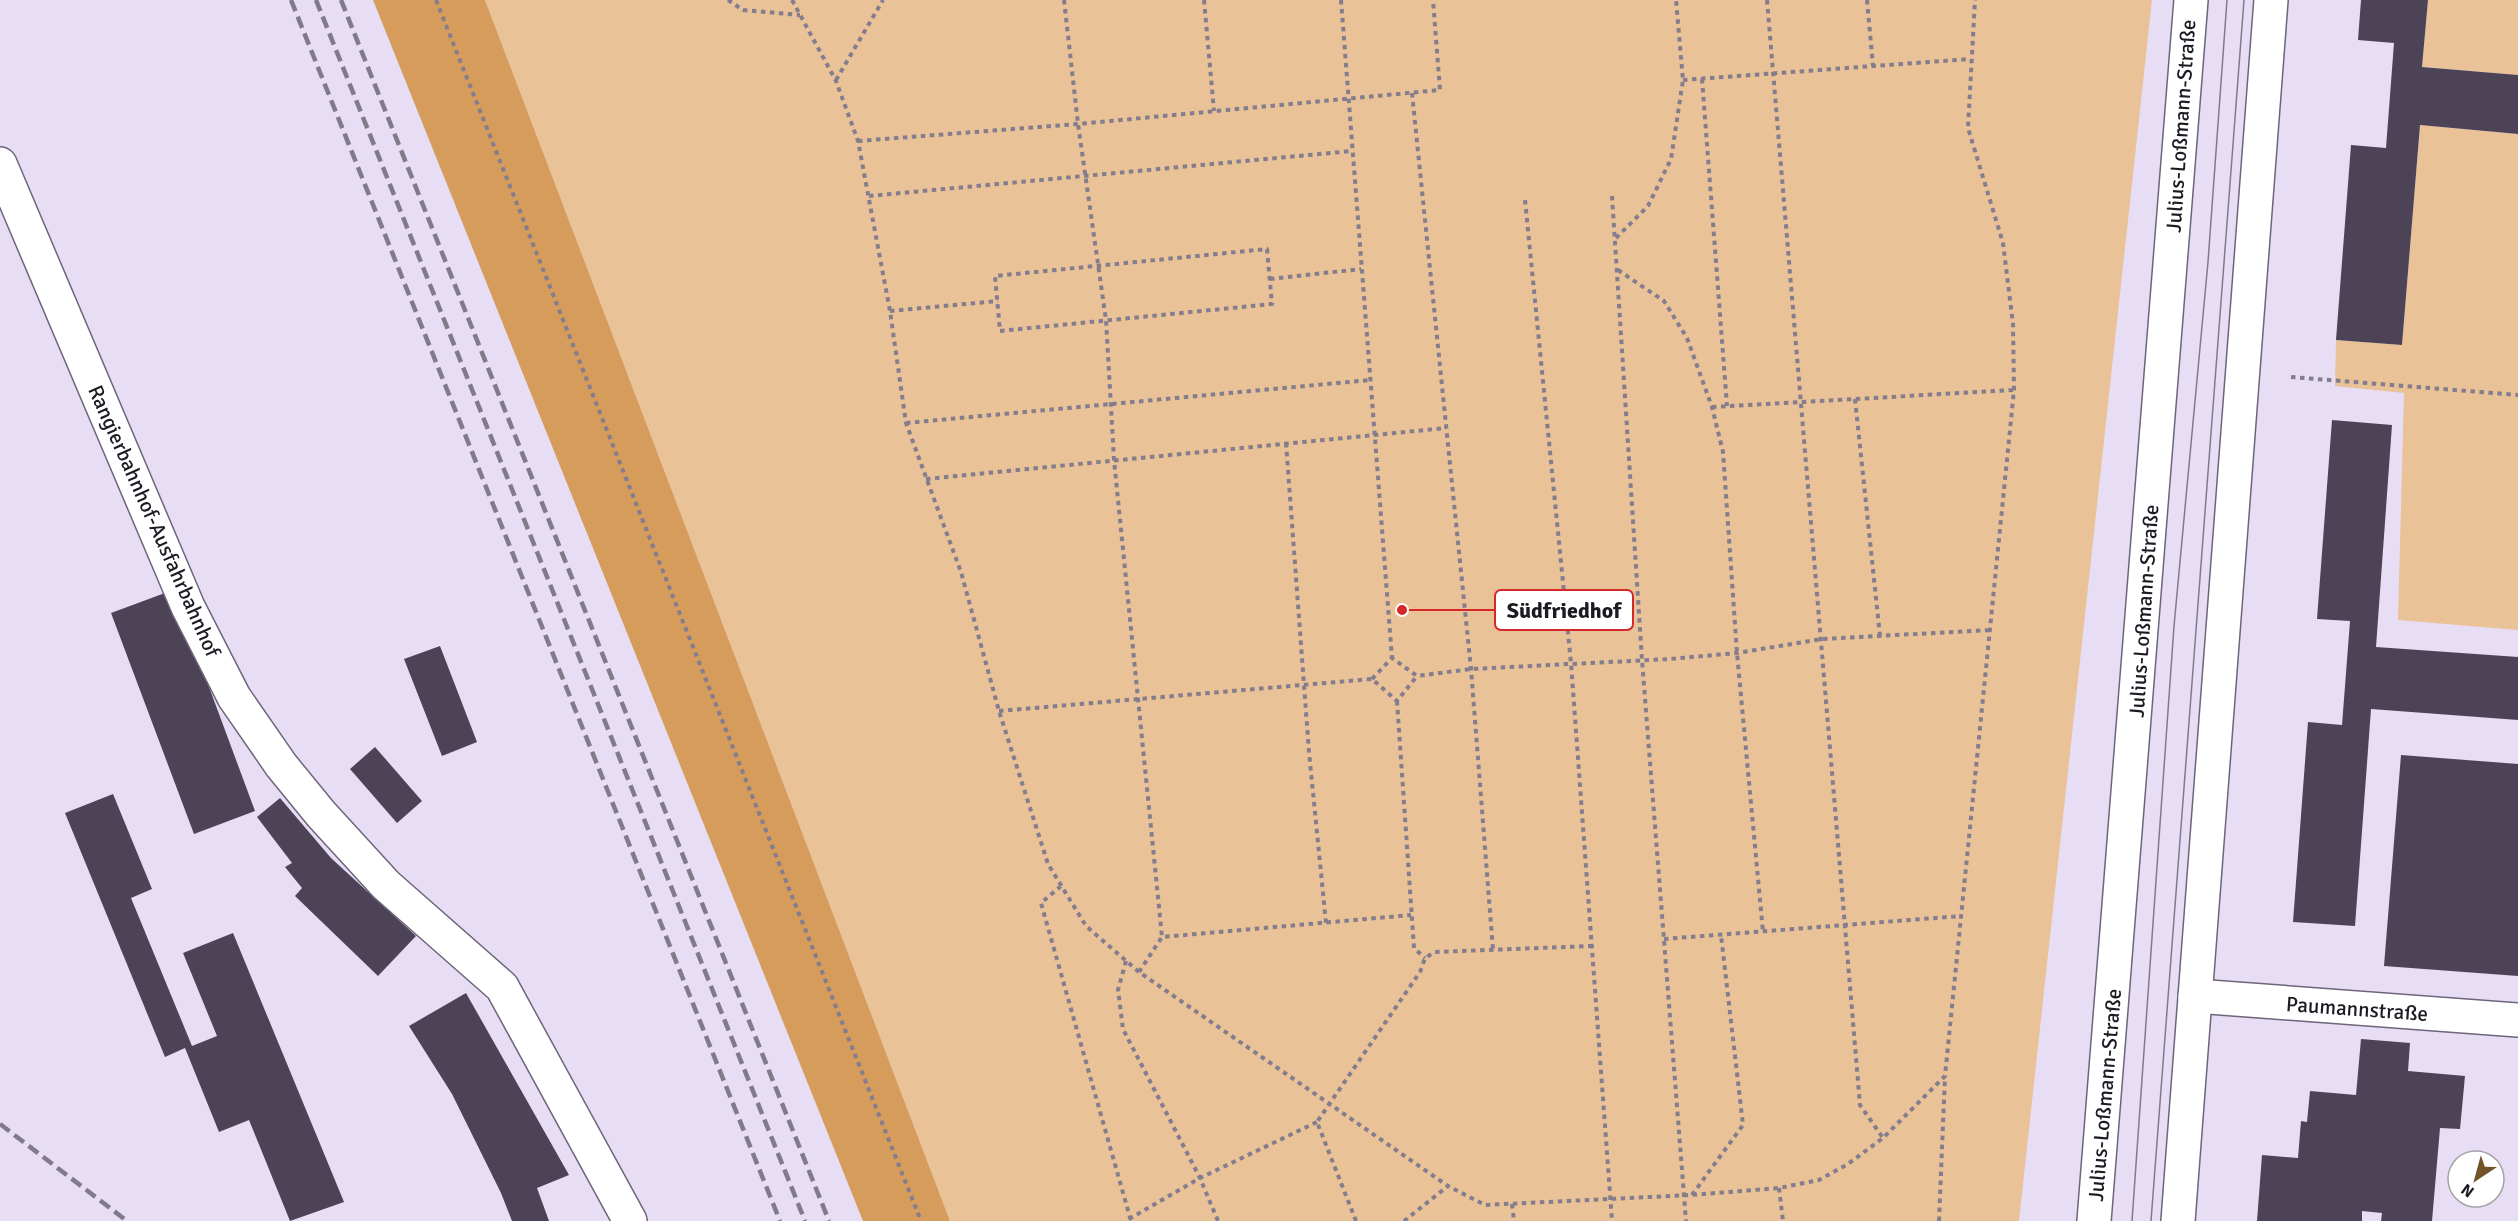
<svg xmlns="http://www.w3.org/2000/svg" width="2518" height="1221" viewBox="0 0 2518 1221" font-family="Signika,sans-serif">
	<rect width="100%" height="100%" fill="#e7ddf5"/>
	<path fill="#eac297" d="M485 0H2152L2019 1221H950Z
		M2428 0H2518V75L2422 67Z
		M2420 125 2518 134V630L2398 620 2404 393 2335 386 2336 340 2402 345Z"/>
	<path fill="#d69c5b" d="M373 0H485L950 1221H863Z"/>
	<path fill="#4c4357" d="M2361 0H2428L2422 67 2518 75V134L2420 125 2402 345 2336 340 2351 145 2386 148 2394 43 2358 40Z
		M2332 420 2392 425 2376 647 2518 657V720L2371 709 2355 926 2293 922 2308 722 2342 725 2350 621 2317 619Z
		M173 590 255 811 194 834 111 613Z
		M440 646 477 742 442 756 404 659Z
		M375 747 422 801 397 823 350 769Z
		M2401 755 2518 764V976L2384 966Z
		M113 794 152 889 131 898 192 1046 217 1036 183 953 233 933 344 1202 290 1221 249 1120 219 1132 185 1048 165 1057 65 813Z
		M280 798 331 858 416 936 378 976 295 896 302 888 285 867 292 863 257 817Z
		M466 993 569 1175 537 1188 549 1221H512L501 1193 452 1094 409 1026Z
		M2361 1039 2410 1043 2408 1071 2465 1076 2460 1129 2440 1128 2432 1221H2381L2382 1213 2362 1211V1221H2257L2262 1155 2298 1158 2301 1121 2307 1122 2310 1091 2356 1095Z"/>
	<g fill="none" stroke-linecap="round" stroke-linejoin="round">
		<defs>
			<path id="minor" d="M0 164 188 607 234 697 281 765 321 814 386 885 502 987 630 1221
				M2195 996 2518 1020"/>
			<path id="major" d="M2094 1221 2191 0
				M2178 1221 2271 0"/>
		</defs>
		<use href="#minor" stroke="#6e657a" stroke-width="36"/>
		<use href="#major" stroke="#6e657a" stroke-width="36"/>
		<path stroke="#847d8e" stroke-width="4" stroke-dasharray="4.5 4.5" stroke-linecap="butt" d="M436 0 921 1221
			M728 0 743 10 800 15
			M792 0 836 81 858 141 890 311 906 423 961 572 999 711 1048 864 1086 926 1139 972 1448 1186 1485 1205 1691 1195 1779 1188 1819 1180 1848 1164 1883 1138 1945 1076 2014 390 2013 324 2003 243 1968 128 1975 0
			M1064 0 1078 124 1106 320 1114 460 1162 937
			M1204 0 1214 111
			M1341 0 1392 658
			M1767 0 1860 1105 1883 1138
			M1867 0 1873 66
			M1702 79 1727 406
			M836 80 883 0
			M1683 80 1970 59
			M1412 93 1471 669 1493 950
			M858 141 1078 124 1440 90 1433 0
			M869 196 1352 151
			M1612 196 1642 660 1686 1221
			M1525 200 1571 663 1612 1221
			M1616 238 1648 206 1671 159 1683 80 1676 0
			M1267 249 1272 304 1000 331 995 276Z
			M1618 270 1664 301 1687 338 1712 407 1723 452 1737 653 1763 932
			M1270 279 1361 269
			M890 311 998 301
			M2291 377 2518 395
			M1855 399 1880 636
			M1712 407 2014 390
			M906 423 1370 380
			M1286 443 1309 752 1326 923
			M926 479 1446 428
			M1372 679 1392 658 1417 676 1471 669 1670 659 1737 653 1822 639 1990 630
			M1397 701 1414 948 1425 958
			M999 711 1372 679 1397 701 1417 676
			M1061 886 1041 903 1131 1221
			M1664 939 1961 916
			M1126 961 1118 990 1123 1029 1200 1178 1218 1221
			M1139 972 1162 937 1411 915
			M1779 1188 1783 1221
			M1692 1195 1743 1125 1721 935
			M1512 1204 1514 1221
			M1129 1219 1200 1178 1317 1122
			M1356 1221 1317 1122 1420 972 1425 958 1435 952 1591 946
			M1404 1221 1448 1186
			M1939 1221 1945 1076"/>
		<use href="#minor" stroke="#fff" stroke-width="33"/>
		<use href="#major" stroke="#fff" stroke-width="33"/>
		<path stroke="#817a8a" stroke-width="1.5" d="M2132 1221 2174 626 2208 262 2227 0
			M2151 1221 2244 0"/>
		<path stroke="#817a8a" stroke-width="4.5" stroke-dasharray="12 6" stroke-linecap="butt" d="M291 0 780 1221
			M316 0 805 1221
			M341 0 829 1221
			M0 1124 127 1221"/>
	</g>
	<g text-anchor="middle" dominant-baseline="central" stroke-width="6" stroke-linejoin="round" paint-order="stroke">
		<g font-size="21" fill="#1e1a23" stroke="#fff">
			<text transform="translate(2181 126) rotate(-86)">Julius-Loßmann-Straße</text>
			<text transform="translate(154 521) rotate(66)">Rangierbahnhof-Ausfahrbahnhof</text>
			<text transform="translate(2144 611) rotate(-86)">Julius-Loßmann-Straße</text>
			<text transform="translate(2357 1009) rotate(4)">Paumannstraße</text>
			<text transform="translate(2105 1095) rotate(-85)">Julius-Loßmann-Straße</text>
		</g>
	</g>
	<path fill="none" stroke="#d62828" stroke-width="2" d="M1402 610L1495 610"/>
	<circle fill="#d62828" stroke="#fff" stroke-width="2" cx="1402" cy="610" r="6"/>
	<rect fill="#fff" stroke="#d62828" stroke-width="2" x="1495" y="590" width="138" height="40" rx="6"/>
	<g font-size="22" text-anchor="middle" font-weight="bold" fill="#1e1a23">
		<text x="1564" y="618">Südfriedhof</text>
	</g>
	<g transform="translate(2476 1179) rotate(216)"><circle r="28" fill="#ffffff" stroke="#a5a3a7" stroke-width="1.5"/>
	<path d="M0-4.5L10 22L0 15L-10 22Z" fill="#735129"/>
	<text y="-9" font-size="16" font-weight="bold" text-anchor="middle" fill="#1e1a23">N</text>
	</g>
</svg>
